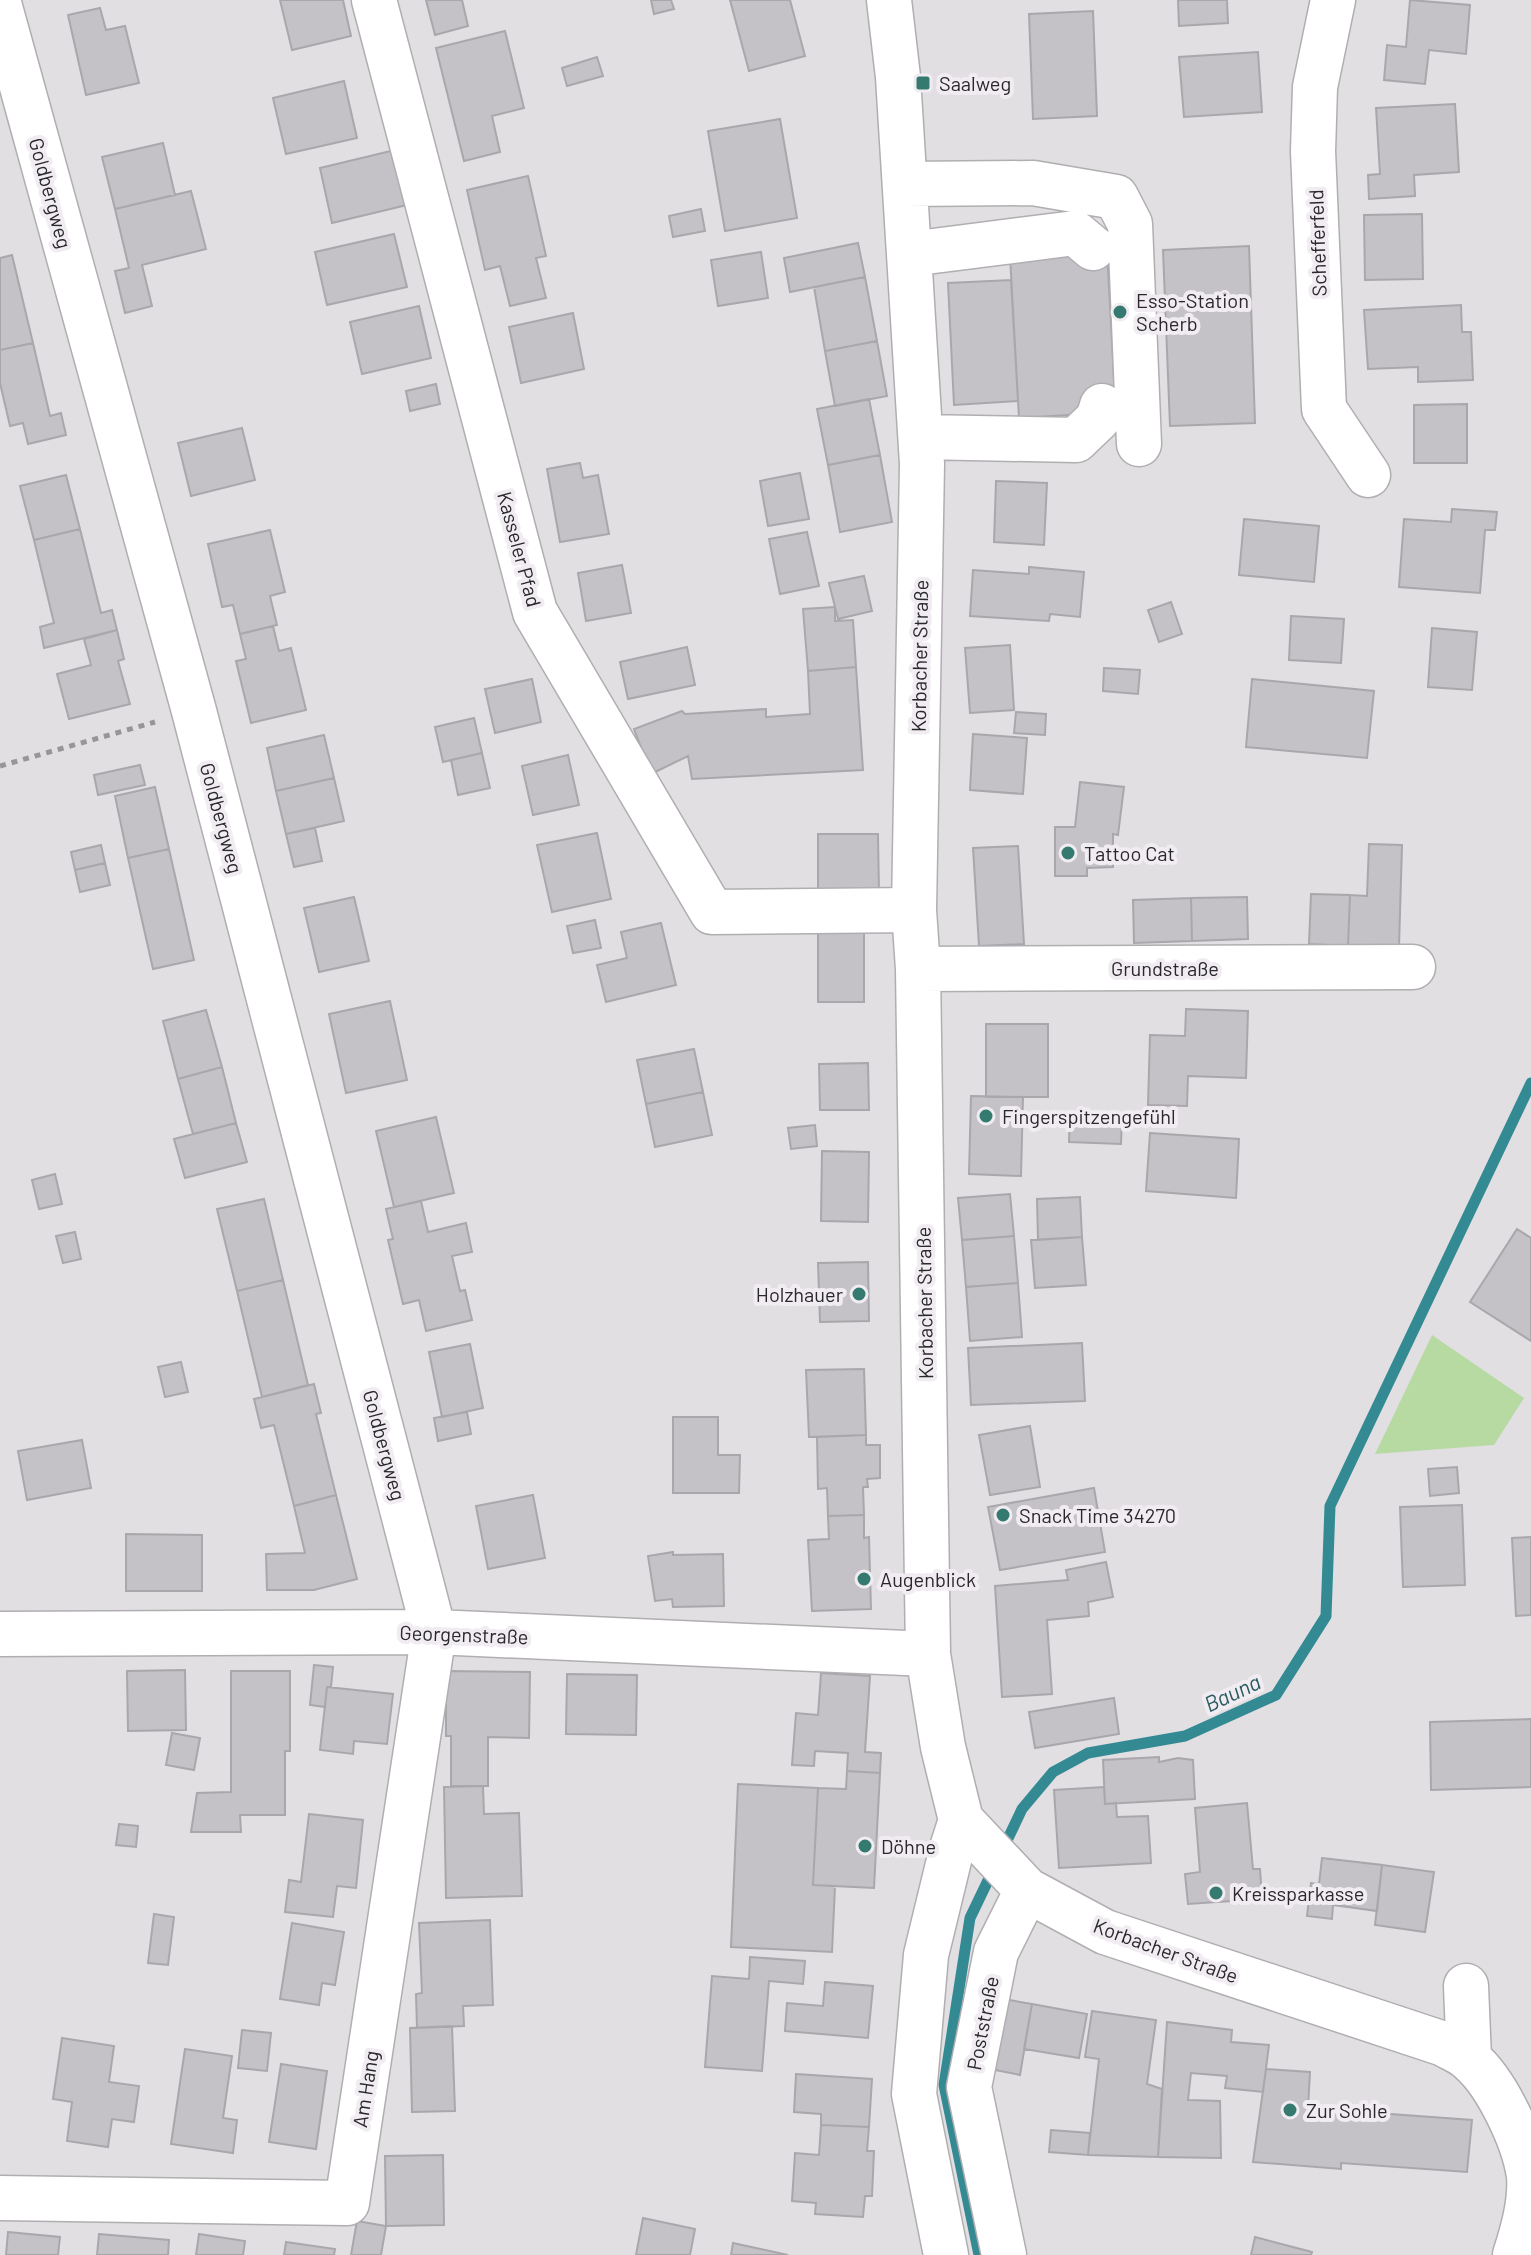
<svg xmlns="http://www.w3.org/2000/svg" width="1531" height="2255" viewBox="0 0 1531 2255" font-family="Barlow,sans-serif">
	<rect width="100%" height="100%" fill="#e2dfe3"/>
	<path fill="#b7daa3" d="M1432 1335 1524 1398 1494 1445 1375 1454Z"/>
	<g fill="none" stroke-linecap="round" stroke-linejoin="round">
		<path stroke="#338a93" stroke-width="11" d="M1002 1851 1022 1809 1053 1772 1088 1753 1185 1736 1276 1695 1326 1616 1330 1506 1531 1083
			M979 2255 944 2085 970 1918 993 1870"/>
	</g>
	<path fill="#c4c2c6" stroke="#aaa7ac" stroke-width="2" d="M280 0H343L351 36 292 50Z
		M426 0H462L468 26 435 35Z
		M651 0H671L674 9 654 14Z
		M730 0H790L805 56 749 71Z
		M1178 0H1227L1228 23 1179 26Z
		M1410 0 1470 5 1466 54 1429 50 1425 84 1384 80 1387 45 1406 47Z
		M100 8 106 30 125 26 139 83 86 95 68 15Z
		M1093 11 1097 116 1033 119 1029 14Z
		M505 31 524 108 492 116 500 152 464 161 436 48Z
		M1258 52 1262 112 1184 117 1179 57Z
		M597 57 603 76 567 86 562 68Z
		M344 81 357 138 286 154 273 98Z
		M1455 104 1459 172 1414 175 1415 196 1369 199 1368 175 1380 174 1376 108Z
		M780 119 797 218 725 231 708 131Z
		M163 143 175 195 115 209 102 157Z
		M395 150 407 205 332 223 320 168Z
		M528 176 546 256 536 258 546 298 510 306 500 266 485 270 467 190Z
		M191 191 206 249 142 265 152 306 125 313 115 271 129 268 115 209Z
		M701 209 705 231 673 237 669 216Z
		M1422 214 1423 279 1365 280 1364 215Z
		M394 234 407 287 327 305 315 252Z
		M858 243 865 277 790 292 784 258Z
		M1249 246 1255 423 1170 426 1163 250Z
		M1107 251 1115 397 1084 414 1019 418 1010 256Z
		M761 252 768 298 718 306 711 260Z
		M12 255 33 343 0 350V258Z
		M865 277 877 341 825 351 814 287Z
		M1011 280 1018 401 954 405 948 283Z
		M1461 305 1462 332H1471L1473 380 1418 382V367L1368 369 1364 310Z
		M419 306 431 358 362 374 350 322Z
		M573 313 584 369 521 383 509 327Z
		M877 341 887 396 835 406 825 351Z
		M33 343 50 416 61 413 66 435 28 444 23 423 10 426 0 383V350Z
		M436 384 440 404 410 411 406 391Z
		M869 399 880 455 828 465 817 409Z
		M1467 404V463H1414V405Z
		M242 428 255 480 191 496 178 443Z
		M880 455 892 522 840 532 828 465Z
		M580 463 583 478 598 475 609 534 560 542 547 469Z
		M800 473 809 519 768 526 760 481Z
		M66 475 80 529 34 540 20 486Z
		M996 481 1047 483 1044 545 994 542Z
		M1452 509 1497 512 1495 530H1485L1480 593 1399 587 1404 519 1451 522Z
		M1244 519 1319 526 1314 582 1239 575Z
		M80 529 101 613 112 610 117 630 44 648 40 627 54 623 34 540Z
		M270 530 285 592 270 596 277 625 240 634 233 605 222 607 208 544Z
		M807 532 819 586 780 594 769 539Z
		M622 565 631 613 586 621 578 573Z
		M1029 567 1084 572 1080 617 1050 614 1049 621 970 616 973 570 1029 574Z
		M864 576 872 611 838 619 829 583Z
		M1171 602 1182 634 1159 642 1148 610Z
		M835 607V621L853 620 856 667 808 671 803 609Z
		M1291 616 1344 619 1341 663 1289 660Z
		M273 626 279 651 291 648 306 710 251 723 236 661 246 659 240 634Z
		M1432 628 1477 632 1472 690 1428 687Z
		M117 630 124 659 118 661 130 704 69 719 57 674 91 665 84 639Z
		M1010 645 1014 710 970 713 965 648Z
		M687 647 695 685 628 699 620 662Z
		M856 667 863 770 692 779 688 756 651 774 634 729 682 711 685 714 766 709V717L810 714 808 671Z
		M1104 668 1140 670 1138 694 1103 691Z
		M532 679 541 722 495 733 485 689Z
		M1252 679 1374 691 1367 758 1246 747Z
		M1016 712 1046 714 1045 735 1014 733Z
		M474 718 482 753 443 762 435 727Z
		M973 734 1027 738 1023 794 970 790Z
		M324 735 334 778 276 791 267 748Z
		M482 753 490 788 458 795 451 760Z
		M568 755 579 805 533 815 522 766Z
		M140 765 145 785 98 795 94 775Z
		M334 778 344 821 286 834 276 791Z
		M1080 782 1124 787 1118 835 1113 834V867L1087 868V876H1055V827H1075Z
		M155 787 169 849 128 858 115 796Z
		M315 828 322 861 294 867 286 834Z
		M597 833 611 899 552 912 537 845Z
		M818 834H878L879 893 818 894Z
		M1369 844 1402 845 1399 947 1348 946 1350 895 1367 896Z
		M101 845 105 863 75 870 71 852Z
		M1018 846 1024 944 979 946 973 848Z
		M169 849 194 960 153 969 128 858Z
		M105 863 110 885 80 892 75 870Z
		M1311 894 1350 895 1348 946 1309 944Z
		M354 897 369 961 319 972 304 908Z
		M1247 897 1248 939 1192 941 1191 898Z
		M1191 898 1192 941 1134 943 1133 900Z
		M595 920 601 948 573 953 567 926Z
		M661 923 676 985 606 1002 597 965 627 958 621 932Z
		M864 925V1002H818V926Z
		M390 1001 407 1080 346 1093 329 1014Z
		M1186 1009 1248 1011 1246 1078 1188 1076 1187 1106 1148 1105 1150 1035 1185 1036Z
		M206 1010 222 1067 178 1079 163 1021Z
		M986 1024H1048V1097H986Z
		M694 1049 703 1092 646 1104 637 1060Z
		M868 1063 869 1110H820L819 1064Z
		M222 1067 236 1123 193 1134 178 1079Z
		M703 1092 712 1135 655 1147 646 1104Z
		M971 1096 1023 1097 1021 1176 969 1174Z
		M1070 1113 1122 1116 1121 1144 1069 1142Z
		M436 1117 454 1193 394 1207 376 1131Z
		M236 1123 247 1162 185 1178 174 1139Z
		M815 1125 817 1146 791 1149 788 1128Z
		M1150 1133 1239 1139 1236 1198 1146 1191Z
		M822 1151 869 1152 868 1222 821 1221Z
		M55 1174 62 1204 39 1209 32 1180Z
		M1010 1194 1014 1236 962 1240 958 1198Z
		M1080 1197 1082 1237 1038 1240 1037 1199Z
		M264 1199 283 1280 237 1291 217 1209Z
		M421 1201 428 1232 466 1223 472 1252 452 1256 460 1291 465 1290 472 1320 426 1331 419 1300 403 1304 388 1240 393 1239 386 1209Z
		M1517 1229 1531 1238V1341L1470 1302Z
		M75 1232 81 1259 63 1263 56 1236Z
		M1014 1236 1018 1283 966 1287 962 1240Z
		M1082 1237 1086 1285 1035 1288 1031 1240Z
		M868 1262 869 1321 820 1322 818 1263Z
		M283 1280 308 1385 262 1397 237 1291Z
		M1018 1283 1022 1337 970 1341 966 1287Z
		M1082 1343 1085 1401 971 1405 968 1348Z
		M470 1344 483 1408 442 1417 429 1352Z
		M181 1362 188 1392 165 1397 158 1367Z
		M864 1369 866 1435 809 1437 806 1370Z
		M314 1384 321 1413 316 1414 336 1495 294 1506 274 1425 261 1428 254 1399Z
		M467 1412 471 1434 438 1441 434 1418Z
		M673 1417H718V1455H740L739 1493H673Z
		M1030 1426 1040 1487 990 1495 979 1435Z
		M866 1435V1445H880V1478L867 1479 868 1487H863L864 1515 828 1516 827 1488 818 1489 817 1437Z
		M82 1440 91 1488 27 1500 18 1451Z
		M1457 1467 1459 1493 1430 1496 1428 1469Z
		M1094 1488 1105 1552 1000 1570 988 1507Z
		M336 1495 357 1579 314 1590H267L266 1554 305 1553 294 1506Z
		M533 1495 545 1558 488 1569 476 1506Z
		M1462 1505 1465 1585 1403 1587 1400 1507Z
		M864 1515V1538L869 1537 871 1609 812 1611 808 1540 829 1539 828 1516Z
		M126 1534 202 1535V1591H126Z
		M1531 1537V1615L1516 1616 1512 1538Z
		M673 1552V1555L723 1554 724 1606 673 1607 672 1599 655 1601 648 1556Z
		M1106 1562 1113 1597 1088 1602 1089 1616 1047 1620 1052 1694 1002 1697 995 1586 1068 1580 1066 1570Z
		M314 1665 333 1667 331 1687H327L325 1707 310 1705Z
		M185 1670 186 1730 128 1731 127 1671Z
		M231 1671H290V1751H285V1815H240L241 1832H191L197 1793 231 1792Z
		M446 1671 530 1672 529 1738 488 1737V1786H451V1736H446Z
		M821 1673 870 1676 865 1752 881 1753 880 1773 847 1771 848 1753 815 1751 814 1766 792 1765 796 1713 818 1715Z
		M567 1674 637 1675 636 1735 566 1734Z
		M327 1687 393 1694 387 1744 354 1741 353 1754 320 1750Z
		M1114 1698 1119 1734 1035 1748 1029 1712Z
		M1531 1719V1787L1431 1790 1430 1722Z
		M172 1733 200 1738 194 1770 166 1765Z
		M1159 1757V1762L1178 1758 1193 1760 1195 1799 1105 1804 1103 1760Z
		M847 1771 880 1773 874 1888 813 1885 818 1788 846 1789Z
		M738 1784 818 1788 813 1885 835 1886 832 1952 731 1947Z
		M483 1786 484 1814 519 1813 522 1896 446 1898 444 1787Z
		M1104 1787 1105 1804 1116 1803 1117 1817 1148 1816 1151 1863 1059 1868 1054 1790Z
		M1247 1803 1253 1869H1260L1262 1899 1188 1904 1185 1874 1200 1872 1195 1808Z
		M309 1814 363 1820 356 1888 337 1886 333 1917 285 1912 289 1880 301 1882Z
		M119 1824 138 1826 136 1847 116 1845Z
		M1322 1858 1382 1865 1377 1911 1333 1905 1332 1919 1307 1916 1311 1883 1319 1884Z
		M1382 1865 1434 1872 1425 1932 1375 1925Z
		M154 1914 174 1917 168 1965 148 1963Z
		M490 1920 493 2005 463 2006 464 2026 417 2028 416 1994 422 1993 419 1923Z
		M292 1923 344 1932 335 1985 322 1983 319 2005 280 1999Z
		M750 1957 805 1961 803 1984 769 1981 762 2071 705 2067 712 1976 749 1979Z
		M825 1982 873 1986 868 2038 785 2031 787 2003 823 2006Z
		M998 1998 1032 2004 1020 2075 985 2068Z
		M1032 2004 1087 2014 1079 2058 1024 2049Z
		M1092 2011 1156 2020 1147 2084 1162 2089 1158 2157 1088 2155 1099 2059 1085 2057Z
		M1167 2022 1232 2030 1231 2042 1269 2045 1263 2092 1225 2088 1227 2076 1191 2073 1188 2100 1220 2101 1221 2158 1158 2157Z
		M452 2026 455 2111 412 2112 410 2028Z
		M242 2030 271 2033 267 2071 238 2068Z
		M62 2038 114 2046 109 2082 139 2086 134 2122 112 2119 108 2147 67 2141 72 2102 53 2099Z
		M185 2049 232 2056 223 2118 237 2120 233 2153 171 2144Z
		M281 2064 327 2071 316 2149 269 2142Z
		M1266 2069 1310 2072 1308 2108 1472 2120 1467 2172 1341 2163V2169L1253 2162Z
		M796 2074 872 2079 869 2127 821 2125V2114L794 2112Z
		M821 2125 869 2127 867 2151H874L872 2196H865L863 2217 815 2214 816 2203 792 2201 795 2153 819 2155Z
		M1051 2130 1090 2133 1088 2155 1049 2152Z
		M443 2155 444 2225 386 2226 385 2156Z
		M643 2218 695 2229 690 2255H636Z
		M357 2221 386 2226 381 2255H351Z
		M8 2232 60 2237 58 2255H6Z
		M99 2234 169 2240 168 2255H97Z
		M199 2234 245 2241 243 2255H196Z
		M1255 2237 1312 2252 1311 2255H1251Z
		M286 2242 335 2249 334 2255H284Z
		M733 2243 788 2255H731Z"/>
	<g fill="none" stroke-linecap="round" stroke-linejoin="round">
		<defs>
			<path id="minor" d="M374 0 535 612 712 912 914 910
				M889 0 898 77 922 464 914 910 918 969 928 1654 943 1747 961 1820 1027 1890 1105 1932 1444 2044C1452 2049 1463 2053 1470 2060 1497 2083 1524 2141 1529 2176 1531 2202 1523 2230 1515 2255
				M1333 0 1315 87 1313 151 1324 409 1368 475
				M0 7 194 711 434 1632 347 2203 0 2198
				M905 184 1033 183 1116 197 1130 224 1139 444
				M910 254 1075 233 1093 248
				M921 437 1076 440 1098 419 1102 406
				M918 969 1413 967
				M0 1634 434 1632 928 1654
				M1466 1986 1469 2059
				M946 2255 914 2094 926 1955 952 1848 961 1820
				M1004 2255 969 2087 996 1952 1027 1890"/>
		</defs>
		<use href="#minor" stroke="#b1aeb2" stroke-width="47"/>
		<path stroke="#979598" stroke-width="5" stroke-dasharray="6 6" stroke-linecap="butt" d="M0 766 155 722"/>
		<use href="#minor" stroke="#fff" stroke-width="44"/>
	</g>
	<g fill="#357a6f" stroke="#f0ecf1" stroke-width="3">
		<rect x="915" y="75" width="16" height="16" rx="4"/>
		<circle cx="1120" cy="312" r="8"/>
		<circle cx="1068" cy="853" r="8"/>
		<circle cx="986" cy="1116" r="8"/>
		<circle cx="859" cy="1294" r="8"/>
		<circle cx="1003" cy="1515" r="8"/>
		<circle cx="864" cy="1579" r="8"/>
		<circle cx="865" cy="1846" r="8"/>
		<circle cx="1216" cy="1893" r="8"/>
		<circle cx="1290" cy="2110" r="8"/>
	</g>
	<g text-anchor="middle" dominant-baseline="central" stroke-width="8" stroke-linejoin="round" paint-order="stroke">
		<g font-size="20" fill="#29282a" stroke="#f0ecf1" text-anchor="start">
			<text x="939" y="83">Saalweg</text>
			<text x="1136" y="300">Esso-Station<tspan x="1136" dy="23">Scherb</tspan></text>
			<text x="1084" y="853">Tattoo Cat</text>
			<text x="1002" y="1116">Fingerspitzengefühl</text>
			<text x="843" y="1294" text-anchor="end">Holzhauer</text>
			<text x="1019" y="1515">Snack Time 34270</text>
			<text x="880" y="1579">Augenblick</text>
			<text x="881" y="1846">Döhne</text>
			<text x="1232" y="1893">Kreissparkasse</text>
			<text x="1306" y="2110">Zur Sohle</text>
		</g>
		<g font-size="20" fill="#29282a" stroke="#f0ecf1">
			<text transform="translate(51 193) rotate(75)">Goldbergweg</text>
			<text transform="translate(1317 243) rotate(-92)">Schefferfeld</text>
			<text transform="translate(520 549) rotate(75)">Kasseler Pfad</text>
			<text transform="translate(919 656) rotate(-89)">Korbacher Straße</text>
			<text transform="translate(222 818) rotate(75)">Goldbergweg</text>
			<text x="1165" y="968">Grundstraße</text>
			<text transform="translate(924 1303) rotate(-91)">Korbacher Straße</text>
			<text transform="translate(385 1445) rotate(75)">Goldbergweg</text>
			<text transform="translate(464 1634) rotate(2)">Georgenstraße</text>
			<text transform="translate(1166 1950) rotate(20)">Korbacher Straße</text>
			<text transform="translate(982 2023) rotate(-79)">Poststraße</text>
			<text transform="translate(365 2089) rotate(-81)">Am Hang</text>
		</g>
		<g font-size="22" font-style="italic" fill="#295b61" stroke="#f0ecf1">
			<text transform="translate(1232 1692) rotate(-25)">Bauna</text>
		</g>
	</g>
</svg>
